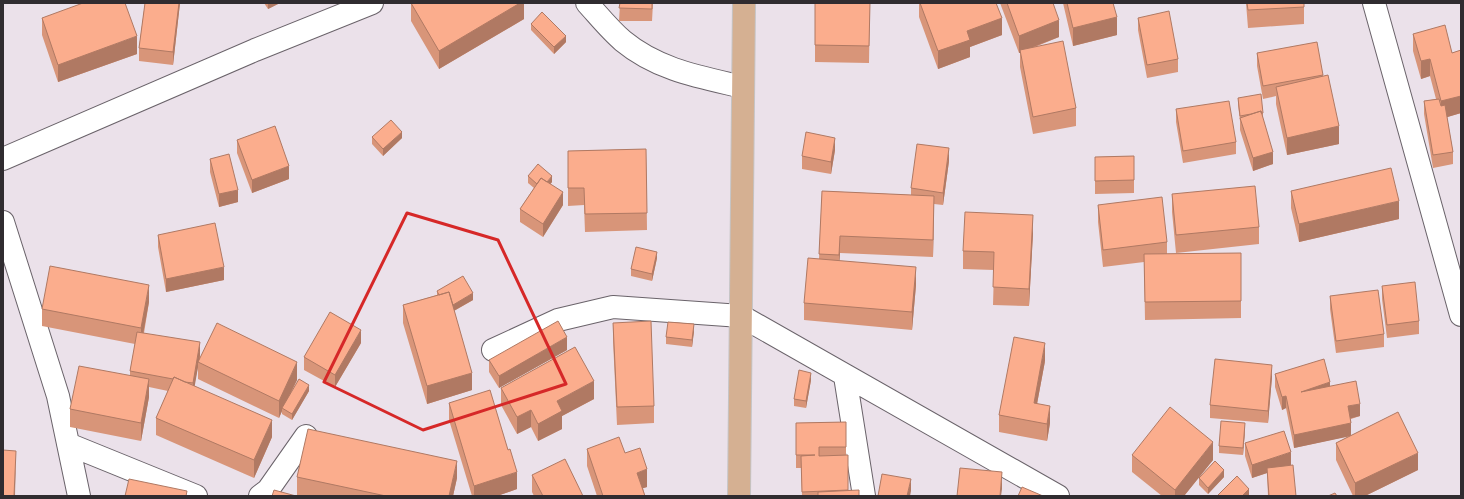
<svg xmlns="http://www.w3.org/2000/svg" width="1464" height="499" viewBox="0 0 1464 499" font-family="'Alegreya Sans',sans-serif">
	<rect width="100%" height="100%" fill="#ebe1ea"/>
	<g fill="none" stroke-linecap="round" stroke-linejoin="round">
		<defs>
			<path id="minor" d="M587 3C598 15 610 30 623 41 658 70 700 77 743 87
				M1374 3 1461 315
				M3 159 255 50 372 3
				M3 222 58 396 79 496
				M493 350 558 320 613 307 741 316 1058 496
				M845 376 864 496
				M68 444 196 496
				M260 496 268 490 306 436"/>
			<path id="major" d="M739 496 744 3"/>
		</defs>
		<use href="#minor" stroke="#6a636a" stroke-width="24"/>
		<use href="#major" stroke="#c5c4c5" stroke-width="24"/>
		<use href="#minor" stroke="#fff" stroke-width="22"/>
		<use href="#major" stroke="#d5b092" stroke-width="22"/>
	</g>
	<path fill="#d89579" d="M145 3H180L173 65 139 61V48Z
		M264 3H280L268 9Z
		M411 3H524V19L439 69 411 21Z
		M594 3H653L652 21H619L620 4H594Z
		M815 3H870L869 63 815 62Z
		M919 3H996L1002 35 970 47V57L938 69 919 17Z
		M1000 3H1053L1059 37 1035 47 1076 108V126L1033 134 1020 67V53H1019Z
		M1063 3H1113L1117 35 1073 46Z
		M1246 3H1304V24L1248 28Z
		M42 18 137 54 58 82 42 35Z
		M1138 18 1178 59V72L1147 78 1138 30Z
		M531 24 566 42 554 54 531 30Z
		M1413 34 1452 53 1461 50V113L1447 117 1453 152V164L1433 168 1424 114V101L1436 99 1430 76 1421 79 1413 51Z
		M1257 53 1323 75 1339 144 1287 155 1276 104V96L1263 99 1257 66Z
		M1238 98 1263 113V119L1273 164 1253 171 1240 130V121L1238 105Z
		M1176 109 1236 142V154L1183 163 1176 122Z
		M372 137 402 138 383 156 372 144Z
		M237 140 289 179 252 193 237 153Z
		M646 149 647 230 585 232 584 205 568 206V151Z
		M835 150 831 174 802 169V156Z
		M1134 156V193L1095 194V157Z
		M210 159 238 202 219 207 210 172Z
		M949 161 943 205 934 204 933 257 840 253 839 261 916 285 912 330 804 320V303L819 259 822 191 911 195V188Z
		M528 176 552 182 550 184 563 205 543 237 520 222V209L534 188 528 183Z
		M1291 191 1399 219 1299 242 1291 208Z
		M1172 194 1259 227V244L1176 253 1172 212Z
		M1098 205 1167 242V254L1241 253V318L1145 320 1144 262 1103 267 1098 222Z
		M1033 233 1029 306 993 305 994 270 963 269V251Z
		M158 235 224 280 166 292 158 247Z
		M657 258 652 281 631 276V269Z
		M1382 286 1419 321V334L1387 338 1382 299Z
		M437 291 473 300 454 311 472 390 427 404 403 323V305L437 295Z
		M1330 296 1384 334V347L1336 353 1330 309Z
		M149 302 144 333 200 355V358L297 380 291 393 309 391 292 420 282 414V411L279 418 198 379V367L194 386 272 437 254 478 156 435V418L168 391 149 387V397L141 441 70 427V409L130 376V371L135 344 42 326V309Z
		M613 323 654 406V423L617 425 613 340Z
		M694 331 692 347 666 344V337Z
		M361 343 335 387 304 370V357Z
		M567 350 499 388 489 372V360Z
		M1045 361 1037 404 1050 423 1047 441 999 432V415Z
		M1275 374 1330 386 1360 416 1351 419V435L1418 470 1365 496H1353L1336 460V443L1349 436 1294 448 1286 408 1282 410 1275 387Z
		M1272 377 1268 423 1210 418V405Z
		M811 380 806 408 794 406V399Z
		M501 388 594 399 562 416V429L538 441 531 427 517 434 501 405Z
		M449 403 517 489 497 496H472L449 420Z
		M846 422V455L848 490 859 496H802L801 468H796V423Z
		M1245 430 1243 455 1219 453V446Z
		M1245 443 1291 465 1287 466 1296 496H1268L1267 473 1252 478 1245 456Z
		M587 449 625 453 647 487 643 488 645 496H597L587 466Z
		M1132 455 1213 460 1184 496H1162L1132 472Z
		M532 475 583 496H534L532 492Z
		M297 477 457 478 453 496H304L297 495Z
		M1224 477 1208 494 1199 485V478Z"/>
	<path fill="#b07963" d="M179 3H180L173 65V52Z
		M268 3H280L268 9Z
		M520 3H524V19L439 69V51Z
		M1117 17V35L1073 46V28Z
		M1002 18V35L970 47V57L938 69V51L967 31Z
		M1059 20V37L1020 52V50V53H1019V36Z
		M137 36V54L58 82V65Z
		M566 36V42L554 54V47Z
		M1430 59V76L1421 79V61Z
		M1461 96V113L1441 119V101Z
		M1339 126V144L1287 155V138Z
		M402 132V138L383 156V149Z
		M835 138V150L831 174V162Z
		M949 148V161L943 205V193Z
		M1273 152V164L1253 171V158Z
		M289 166V179L252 193V180Z
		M552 176V182L544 192V186Z
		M238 190V202L219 207V194Z
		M563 192V205L543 237V224Z
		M934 196V213L933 257V240Z
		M1399 201V219L1299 242V224Z
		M1033 215V233L1029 306V289Z
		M840 236V253L839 272V255Z
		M657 252V258L652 281V274Z
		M224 267V280L166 292V279Z
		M916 267V285L912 330V312Z
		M149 285V302L141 345V328Z
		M473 293V300L450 313V307Z
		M694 324V331L692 347V340Z
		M361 330V343L335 387V375Z
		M567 337V350L499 388V376Z
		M200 342V355L199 362H198V367L193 396V383Z
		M1045 343V361L1034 420V403Z
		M297 362V380L283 408H282V411L279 418V401Z
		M1272 365V377L1268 423V411Z
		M472 373V390L427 404V386Z
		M811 373V380L806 408V401Z
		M149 379V397L141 441V423Z
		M594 381V399L562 416V429L538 441V424L557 401Z
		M1330 382V395L1301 392Z
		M309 385V391L292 420V414Z
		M1286 396V408L1282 410V397Z
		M1360 404V416L1348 419V406Z
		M1050 406V423L1047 441V424Z
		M531 410V427L517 434V417Z
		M272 420V437L254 478V460Z
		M1245 423V430L1243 455V448Z
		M1351 423V436L1294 448V435Z
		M1213 442V460L1184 496H1175V490Z
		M16 451 15 496H14Z
		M1291 452V465L1267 473V468V473L1252 478V465Z
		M1418 453V470L1365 496H1355V483Z
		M457 461V478L453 496H449Z
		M647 469V487L637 490V473Z
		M1224 470V477L1208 494V488Z
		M517 472V489L497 496H474V486Z
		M1002 472V489L1001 496H1000Z
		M911 479V491L910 496H907Z
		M1249 489V496H1242Z"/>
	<path fill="#fbad8d" stroke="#b07963" d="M83 3H125L137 36 58 65 42 18Z
		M145 3H179L173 52 139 48Z
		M411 3H520L439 51Z
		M620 3H652V9L619 8Z
		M815 3H870L869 46 815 45Z
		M920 3H996L1002 18 967 31 970 40 938 51Z
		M1007 3H1053L1059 20 1019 36Z
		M1067 3H1113L1117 17 1073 28Z
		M1247 3H1304V7L1248 10Z
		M1169 11 1178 59 1147 65 1138 18Z
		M542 12 566 36 554 47 531 24Z
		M1445 25 1452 53 1461 50V96L1441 101 1430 59 1421 61 1413 34Z
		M1063 41 1076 108 1033 117 1020 50Z
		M1317 42 1323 75 1263 86 1257 53Z
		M1328 75 1339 126 1287 138 1276 87Z
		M1261 94 1263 113H1261V111L1251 114 1240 116 1238 98Z
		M1439 99 1441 106 1445 105 1453 152 1433 155 1424 101Z
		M1229 101 1236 142 1183 151 1176 109Z
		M1261 111 1273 152 1253 158 1240 118Z
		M391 120 402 132 383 149 372 137Z
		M275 126 289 166 252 180 237 140Z
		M806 132 835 138 831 162 802 156Z
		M917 144 949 148 943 193 911 188Z
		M646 149 647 213 585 214 584 188H568V151Z
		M229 154 238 190 219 194 210 159Z
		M1134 156V180L1095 181V157Z
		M538 164 552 176 547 182 541 178 537 184 528 176Z
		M1391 168 1399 201 1299 224 1291 191Z
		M541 178 563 192 543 224 520 209Z
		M1255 186 1259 227 1176 235 1172 194Z
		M822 191 934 196 933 240 840 236 839 255 819 254Z
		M1162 197 1167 242 1103 250 1098 205Z
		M965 212 1033 215 1029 289 993 287 994 252 963 251Z
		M215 223 224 267 166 279 158 235Z
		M636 247 657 252 652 274 631 269Z
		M1241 253V301L1145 302 1144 254Z
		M808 258 916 267 912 312 804 303Z
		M50 266 149 285 141 328 42 309Z
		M463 276 473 293 453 305 449 292 439 295 437 291Z
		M1415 282 1419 321 1387 325 1382 286Z
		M1378 290 1384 334 1336 341 1330 296Z
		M449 292 472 373 427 386 403 305Z
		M330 312 361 330 335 375 304 357Z
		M558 321 567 337 499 376 489 360Z
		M651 321 654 406 617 407 613 323Z
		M668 322 694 324 692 340 666 337Z
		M217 323 297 362 279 401 198 362Z
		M137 332 200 342 193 383 185 382 174 377 173 379 130 371Z
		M1014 337 1045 343 1034 403 1050 406 1047 424 999 415Z
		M575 347 594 381 557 401 562 411 538 424 531 410 517 417 501 388Z
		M1215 359 1272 365 1268 411 1210 405Z
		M1324 359 1330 382 1301 392 1356 381 1360 404 1348 406 1351 423 1294 435 1286 396 1282 397 1275 374Z
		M79 366 149 379 141 423 70 409Z
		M799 370 811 373 806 401 794 399Z
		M174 377 272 420 254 460 156 418Z
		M299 379 309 385 292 414 282 408Z
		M490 390 508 450 510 449 517 472 474 486 449 403Z
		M1170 407 1213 442 1175 490 1132 455Z
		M1398 412 1418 453 1355 483 1336 443Z
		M1221 421 1245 423 1243 448 1219 446Z
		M846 422V447H819V456L848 455V490L802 492 801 456 815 455H796V423Z
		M308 429 457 461 449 496H386L297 477Z
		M1284 431 1291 452 1252 465 1245 443Z
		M619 437 625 453 640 448 647 469 637 473 645 496H603L587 449Z
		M3 450 16 451 14 496H3Z
		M565 459 583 496H543L532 475Z
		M1215 461 1224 470 1208 488 1199 478Z
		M1293 465 1296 496H1269L1267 468Z
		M960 468 1002 472 1000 496H957Z
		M882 474 911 479 907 496H878Z
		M1237 476 1249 489 1242 496H1217Z
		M129 479 187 491 186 496H125Z
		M1022 487 1043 496H1018Z
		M274 490 296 496H272Z
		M859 490V496H818V492Z
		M1335 493 1337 496H1328Z"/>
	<path fill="none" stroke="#d62828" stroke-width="3" stroke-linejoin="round" d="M407 213 498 240 566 384 423 430 324 382Z"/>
	<rect width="1464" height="499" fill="none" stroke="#302c30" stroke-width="8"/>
</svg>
